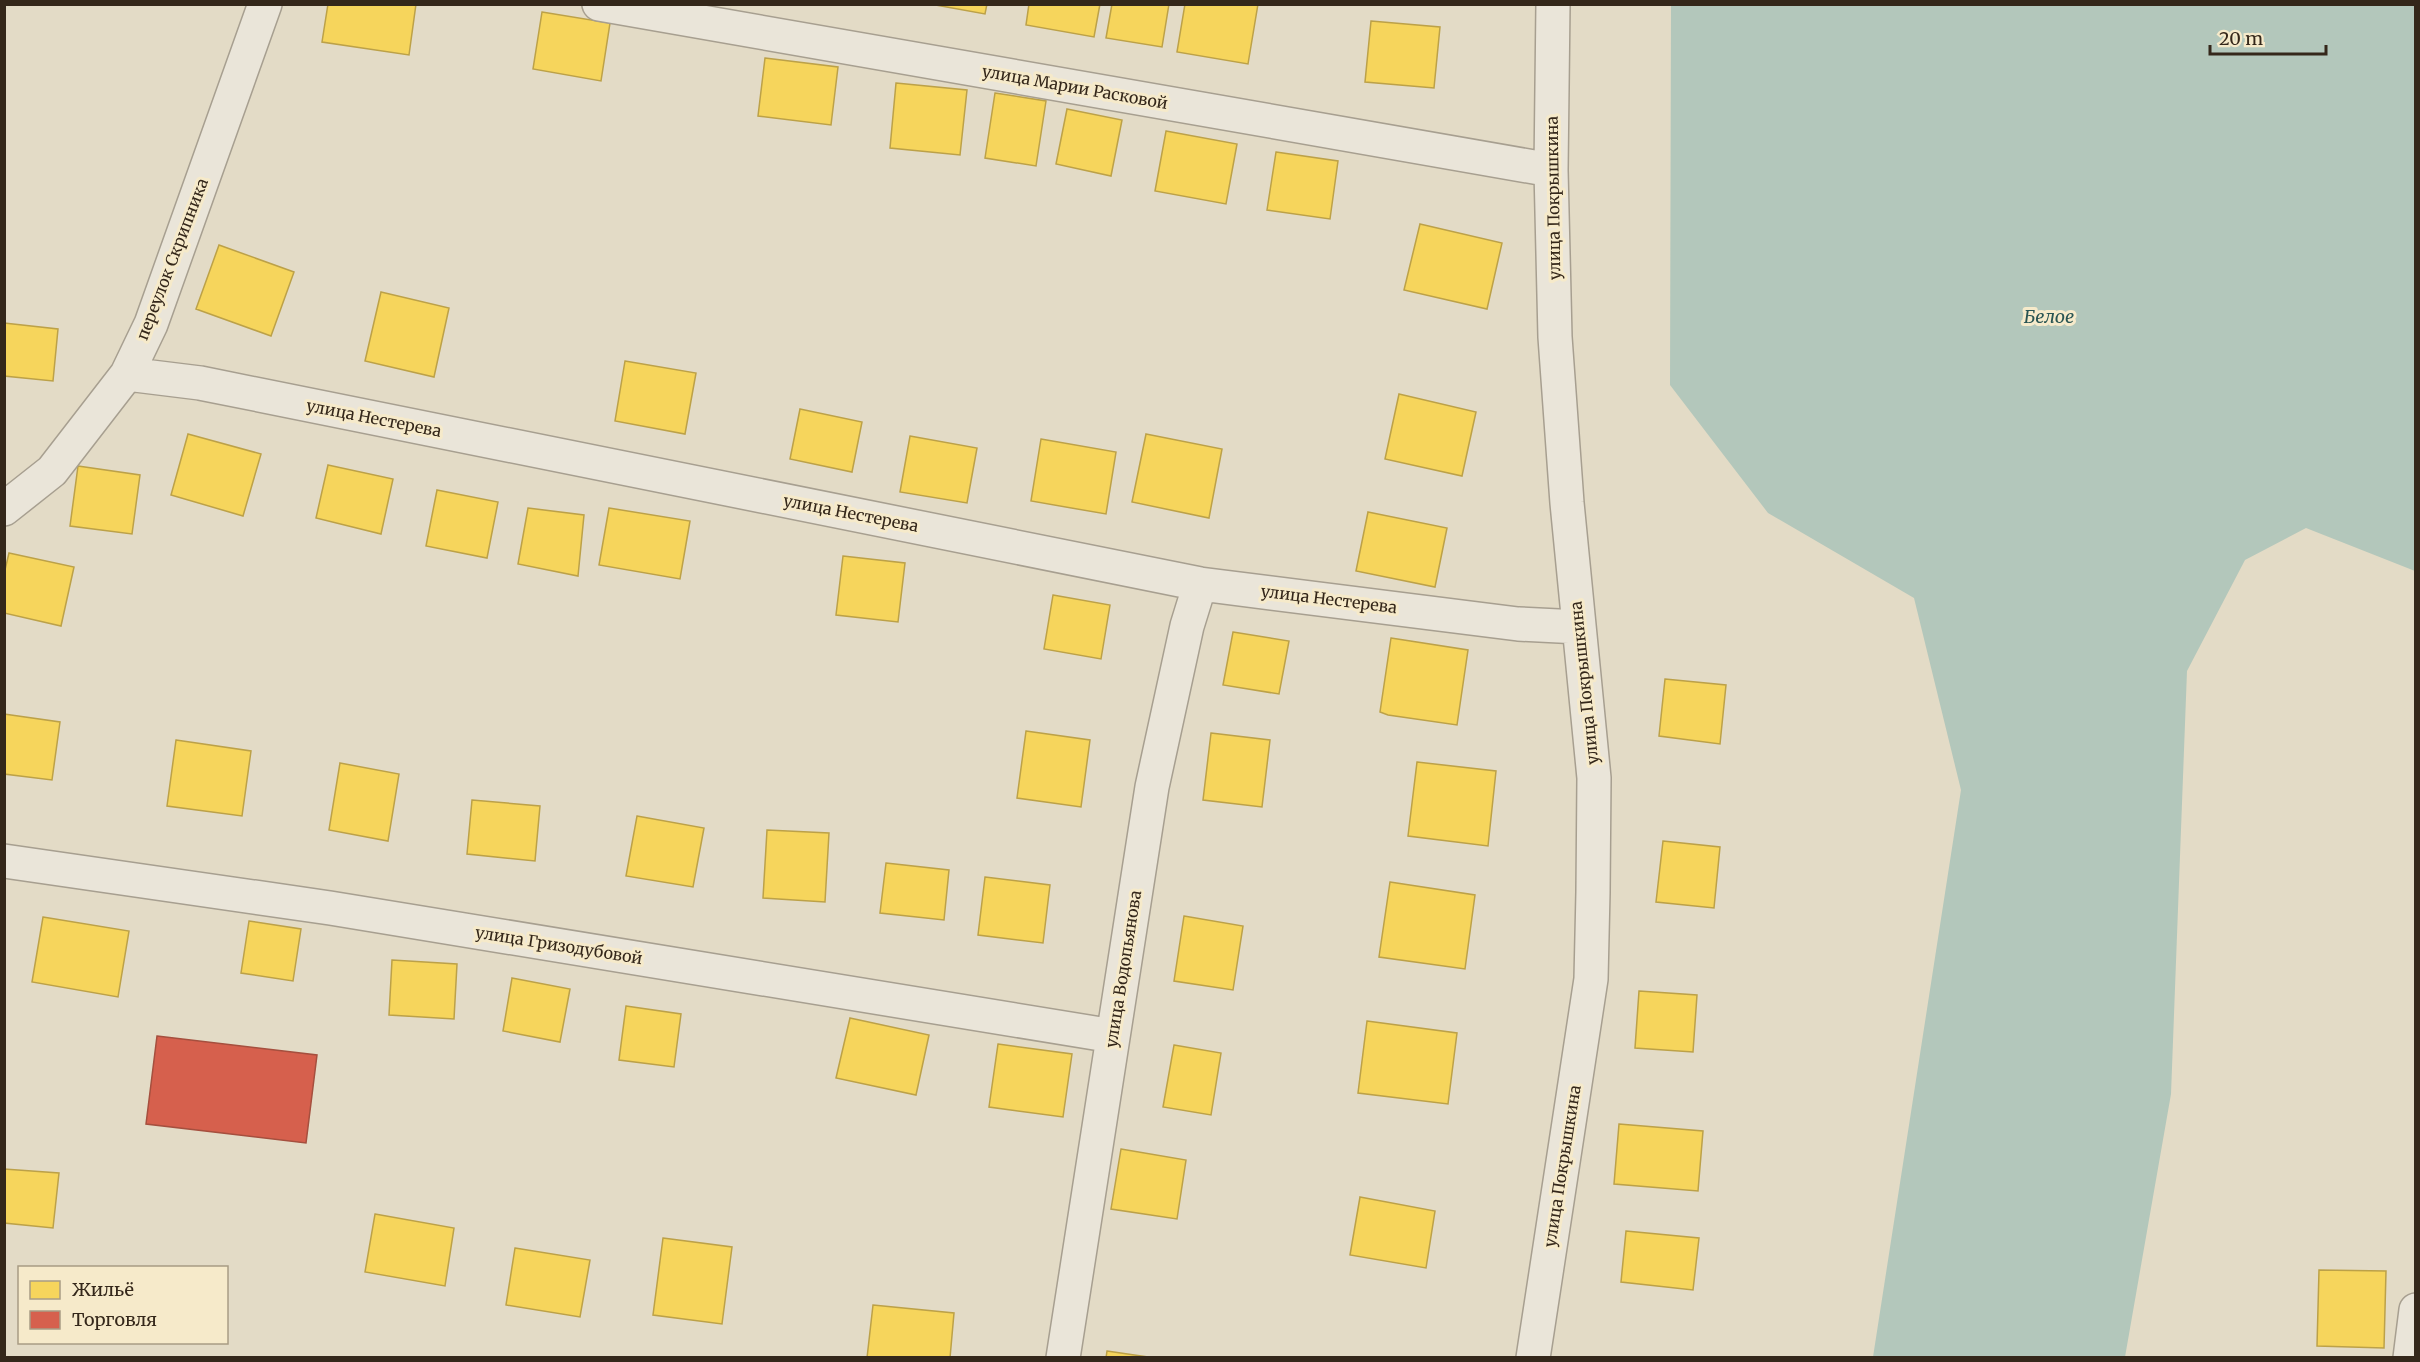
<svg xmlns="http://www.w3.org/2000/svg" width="2420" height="1362" viewBox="0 0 2420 1362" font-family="Merriweather,serif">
	<rect width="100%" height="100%" fill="#e3dbc6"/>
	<path fill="#b3c7bb" d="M1671 5H2415V571L2306 528 2245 560 2187 671 2171 1094 2125 1357H1873L1961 790 1914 598 1768 513 1670 385Z"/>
	<path fill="#f6d55c" stroke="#bca148" stroke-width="1.5" d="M328 4H416L409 55 322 42Z
		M930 4H987L985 14Z
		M1029 4H1100L1094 37 1026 25Z
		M1112 4H1169L1162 47 1106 38Z
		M1185 4H1258L1248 64 1177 52Z
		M542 12 610 23 601 81 533 69Z
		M1371 21 1440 27 1434 88 1365 82Z
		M765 58 838 67 831 125 758 116Z
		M896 83 967 90 960 155 890 148Z
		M995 93 1046 101 1036 166 985 158Z
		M1067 109 1122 120 1111 176 1056 164Z
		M1166 131 1237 144 1226 204 1155 191Z
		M1276 152 1338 161 1330 219 1267 210Z
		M1420 224 1502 243 1487 309 1404 290Z
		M219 245 294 272 271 336 196 309Z
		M381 292 449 308 434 377 365 361Z
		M4 323 58 329 53 381 4 376Z
		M625 361 696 373 685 434 615 421Z
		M1399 394 1476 412 1462 476 1385 459Z
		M800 409 862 422 852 472 790 459Z
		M188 434 261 454 243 516 171 495Z
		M1146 434 1222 449 1209 518 1132 502Z
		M910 436 977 448 967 503 900 492Z
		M1041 439 1116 452 1106 514 1031 501Z
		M328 465 393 479 381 534 316 518Z
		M78 466 140 475 132 534 70 526Z
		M437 490 498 502 487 558 426 546Z
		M528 508 584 515 578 576 518 564Z
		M609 508 690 521 680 579 599 565Z
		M1368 512 1447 528 1435 587 1356 571Z
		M9 553 74 567 61 626 4 613V574Z
		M843 556 905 563 898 622 836 615Z
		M1053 595 1110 605 1101 659 1044 649Z
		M1233 632 1289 641 1279 694 1223 685Z
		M1391 638 1468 650 1457 725 1388 715 1380 712Z
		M1665 679 1726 685 1720 744 1659 736Z
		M4 714 60 722 52 780 4 774Z
		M1026 731 1090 740 1081 807 1017 798Z
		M1211 733 1270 740 1262 807 1203 800Z
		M176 740 251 751 242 816 167 806Z
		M1417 762 1496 771 1488 846 1408 836Z
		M340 763 399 774 388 841 329 830Z
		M472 800 540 806 535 861 467 854Z
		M637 816 704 828 693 887 626 876Z
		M767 830 829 833 825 902 763 898Z
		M1663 841 1720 847 1714 908 1656 902Z
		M886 863 949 870 944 920 880 913Z
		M985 877 1050 885 1043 943 978 935Z
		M1390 882 1475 895 1465 969 1379 957Z
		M1184 916 1243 926 1233 990 1174 981Z
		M43 917 129 931 118 997 32 982Z
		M249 921 301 929 293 981 241 973Z
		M392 960 457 964 454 1019 389 1015Z
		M512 978 570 989 560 1042 503 1031Z
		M1639 991 1697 995 1693 1052 1635 1048Z
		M626 1006 681 1014 674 1067 619 1060Z
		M850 1018 929 1035 916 1095 836 1078Z
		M1367 1021 1457 1033 1448 1104 1358 1093Z
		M998 1044 1072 1054 1063 1117 989 1107Z
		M1174 1045 1221 1053 1211 1115 1163 1107Z
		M1619 1124 1703 1131 1698 1191 1614 1184Z
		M1121 1149 1186 1160 1177 1219 1111 1209Z
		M4 1169 59 1173 53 1228 4 1223Z
		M1360 1197 1435 1211 1426 1268 1350 1255Z
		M375 1214 454 1228 445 1286 365 1272Z
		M1626 1231 1699 1238 1693 1290 1621 1282Z
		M663 1238 732 1247 722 1324 653 1315Z
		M515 1248 590 1260 580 1317 506 1305Z
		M2319 1270 2386 1271 2384 1348 2317 1346Z
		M873 1305 954 1313 950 1358H867Z
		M1107 1351 1155 1358H1106Z"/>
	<path fill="#d6604d" stroke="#a54f3e" stroke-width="1.5" d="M157 1036 317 1055 306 1143 146 1124Z"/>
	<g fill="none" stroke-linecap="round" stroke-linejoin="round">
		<defs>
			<path id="minor" d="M599 4 1551 170
				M127 374 200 383 1200 584 1518 624 1579 627
				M4 509 52 471 127 374 151 324 265 4
				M4 861 330 908 1113 1036
				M1063 1358 1152 787 1187 626 1200 584
				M1533 1358 1591 979 1593 892 1594 778 1567 503 1555 337 1551 170 1553 4
				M2410 1358 2416 1310"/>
		</defs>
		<use href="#minor" stroke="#a79f90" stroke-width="36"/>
		<use href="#minor" stroke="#eae5d9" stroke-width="33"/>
	</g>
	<g text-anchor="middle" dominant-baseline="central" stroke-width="6" stroke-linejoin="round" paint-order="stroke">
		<g font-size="16" fill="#34271a" stroke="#f6eaca">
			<text transform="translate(1075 87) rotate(10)">улица Марии Расковой</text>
			<text transform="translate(1553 198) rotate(-91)">улица Покрышкина</text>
			<text transform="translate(172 259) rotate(-69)">переулок Скрипника</text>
			<text transform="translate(374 418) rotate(11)">улица Нестерева</text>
			<text transform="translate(851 513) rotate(11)">улица Нестерева</text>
			<text transform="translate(1329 599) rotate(7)">улица Нестерева</text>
			<text transform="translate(1584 683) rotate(-96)">улица Покрышкина</text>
			<text transform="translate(559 945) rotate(9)">улица Гризодубовой</text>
			<text transform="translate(1123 969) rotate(-81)">улица Водопьянова</text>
			<text transform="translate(1562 1166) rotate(-81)">улица Покрышкина</text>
		</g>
		<g font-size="18" font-style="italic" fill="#285453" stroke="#f6eaca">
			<text x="2049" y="316">Белое</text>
		</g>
	</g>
	<rect width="2420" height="1362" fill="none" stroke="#34271a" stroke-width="12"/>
	<rect x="18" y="1266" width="210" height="78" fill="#f6eaca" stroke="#a89c84" stroke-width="1.5"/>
	<rect x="30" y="1281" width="30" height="18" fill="#f6d55c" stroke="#a89c84" stroke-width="1.5"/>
	<text x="72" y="1296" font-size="18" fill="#34271a">Жильё</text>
	<rect x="30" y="1311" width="30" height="18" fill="#d6604d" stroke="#a89c84" stroke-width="1.5"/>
	<text x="72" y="1326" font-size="18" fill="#34271a">Торговля</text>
	<path d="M2210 45v9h116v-9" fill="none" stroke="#34271a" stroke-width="3"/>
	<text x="2219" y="45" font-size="18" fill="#34271a" stroke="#f6eaca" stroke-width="4.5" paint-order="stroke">20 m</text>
</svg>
